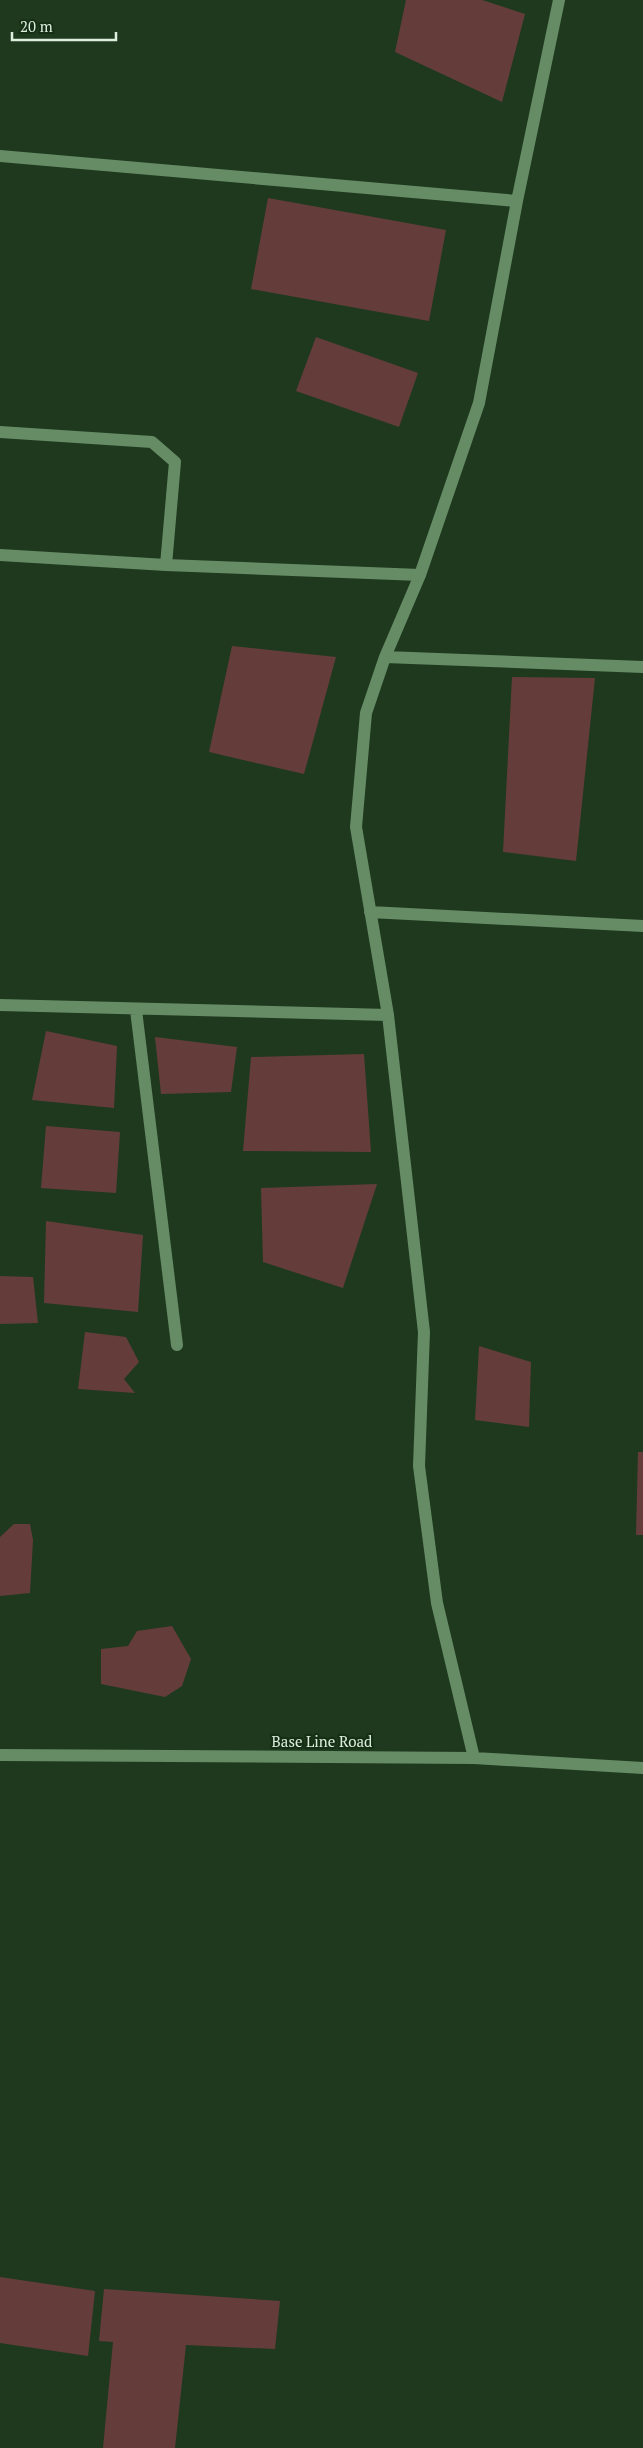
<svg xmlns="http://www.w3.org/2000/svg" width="643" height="2448" viewBox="0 0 643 2448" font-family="'PT Serif',serif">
	<rect width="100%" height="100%" fill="#1f391f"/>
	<path fill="#643d3a" d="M406 0H482L525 14 502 102 395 52Z
		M268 198 446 230 429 321 251 289Z
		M316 337 418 373 399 427 296 391Z
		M232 646 336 657 304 774 209 752Z
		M512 677 595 678 576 861 503 852Z
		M46 1031 117 1046 114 1108 32 1100Z
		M155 1037 237 1047 231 1092 161 1094Z
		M364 1054 371 1152 243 1151 251 1057Z
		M46 1126 120 1132 116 1193 41 1188Z
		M377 1184 343 1288 263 1262 261 1188Z
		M46 1221 143 1235 138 1312 44 1303Z
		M0 1276 33 1277 38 1323 0 1324Z
		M85 1332 126 1337 139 1362 124 1379 135 1393 78 1389Z
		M479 1346 531 1362 529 1427 475 1420Z
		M638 1452H643V1535H636Z
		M14 1524H30L33 1540 30 1593 0 1596V1537Z
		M172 1626 191 1659 182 1686 165 1697 101 1684V1649L128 1646 137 1631Z
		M0 2277 95 2291 88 2356 0 2343Z
		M104 2289 280 2301 275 2349 186 2345 175 2448H103L113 2342 99 2341Z"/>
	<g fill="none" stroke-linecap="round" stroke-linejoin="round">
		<path stroke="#668c65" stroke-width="12" d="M0 156 517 201
			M0 432 152 442 175 462 166 565
			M0 555 166 565 420 575
			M385 657 643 667
			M370 912 643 926
			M0 1005 388 1015
			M136 1010 177 1345
			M0 1755 474 1758 643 1768
			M474 1758 437 1603 419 1466 424 1332 388 1015 356 827 366 713 385 657 420 575 479 403 517 201 559 0"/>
	</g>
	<g text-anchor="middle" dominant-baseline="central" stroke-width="4.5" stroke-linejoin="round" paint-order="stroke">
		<g font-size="15" fill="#deeedd" stroke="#152f15">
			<text x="322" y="1741">Base Line Road</text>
		</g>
	</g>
	<path d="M12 32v8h104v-8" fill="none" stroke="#deeedd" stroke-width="2.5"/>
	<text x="20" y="32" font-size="15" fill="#deeedd" stroke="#152f15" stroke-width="4" paint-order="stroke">20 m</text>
</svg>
